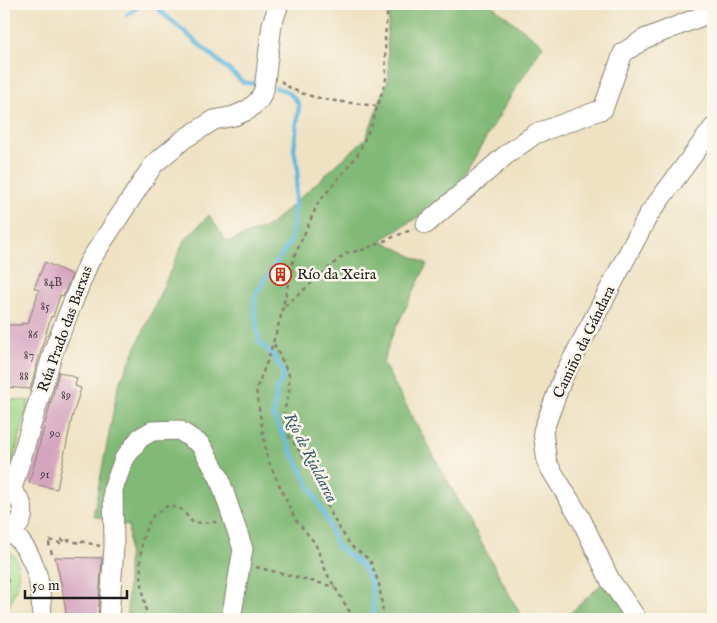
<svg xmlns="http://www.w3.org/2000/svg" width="717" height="623" viewBox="0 0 717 623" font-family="'IM FELL English',serif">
	<rect width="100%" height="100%" fill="#fbf7ec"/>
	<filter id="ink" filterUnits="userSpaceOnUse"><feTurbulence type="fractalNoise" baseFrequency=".02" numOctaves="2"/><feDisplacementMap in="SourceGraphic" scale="10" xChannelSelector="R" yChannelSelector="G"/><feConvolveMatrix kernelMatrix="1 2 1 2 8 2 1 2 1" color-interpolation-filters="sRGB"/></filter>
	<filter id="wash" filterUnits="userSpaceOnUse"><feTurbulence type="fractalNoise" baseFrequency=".0096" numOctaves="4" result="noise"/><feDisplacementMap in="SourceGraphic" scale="20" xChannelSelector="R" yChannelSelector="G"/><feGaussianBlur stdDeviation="1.12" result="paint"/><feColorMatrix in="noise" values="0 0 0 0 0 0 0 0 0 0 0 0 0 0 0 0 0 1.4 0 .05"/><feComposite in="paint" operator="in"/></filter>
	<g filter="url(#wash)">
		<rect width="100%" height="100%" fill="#efe2c3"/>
		<path fill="#a2d98a" stroke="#5f7a53" d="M4 399 29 401 13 462 7 467 4 461V438L6 437 4 424Z
			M7 548 17 560 19 580 5 619H4V549Z"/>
		<path fill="#81b976" stroke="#4e6a49" d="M390 4H490L543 45 506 104 452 196 381 240 427 264 392 336 383 363 523 619H127L129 526 93 516 118 387 184 241 209 215 227 242 269 226 366 138 389 78 387 37Z
			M606 580 642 619H564Z"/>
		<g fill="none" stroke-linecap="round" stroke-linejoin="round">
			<path stroke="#64b9e0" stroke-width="4.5" d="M152 4 243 82 254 84
				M127 15 142 4
				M276 88C287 90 293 95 299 105L294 150 298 169 291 241 256 293 254 305 259 342 273 355 284 374 277 389 273 416 328 522 336 545 363 567 372 585 374 619"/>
		</g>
		<g id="blocks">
			<path fill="#d5a5c0" d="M45 262 72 275 63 296 60 295 53 317 51 316 30 389 4 387V325H22V323L28 324 39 290 34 288Z
				M278 266 288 269 283 282 273 279Z
				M59 372 77 378 75 386 81 388 72 418 57 489 29 483Z
				M55 557 102 558 98 619H67L62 587Z"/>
		</g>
	</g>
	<g filter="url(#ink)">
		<use href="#blocks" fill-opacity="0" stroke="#867f70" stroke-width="1"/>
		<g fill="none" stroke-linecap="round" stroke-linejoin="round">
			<defs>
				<path id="minor" d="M426 224 506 155 535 134 603 109 623 53 644 39 710 13 712 4
					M4 489C29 496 29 527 4 535
					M11 492 54 349 89 262 154 164 184 139 214 120 234 116 248 110 259 100 264 90 272 24 279 4
					M12 532C38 558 41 584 42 619
					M109 619 114 547 113 489 124 459 140 438 152 431 179 430 201 445 219 477 243 549 231 619
					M637 619 610 580 581 519 547 463 543 431 563 377 649 214 713 128"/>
			</defs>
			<use href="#minor" stroke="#867f70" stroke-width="21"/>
			<path stroke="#867f70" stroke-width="2.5" stroke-dasharray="4 4" stroke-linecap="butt" d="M281 81C301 101 350 102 377 106
				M285 306 346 253 362 250 413 229
				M274 344 289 375V392L283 416 289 436 303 456 335 521 351 546 370 560 379 584 384 619
				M52 554 48 540 60 543V539L68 542V540L79 543 80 541 100 546
				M256 567 335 587
				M4 606 8 585 4 550
				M147 619C143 587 132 545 153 516 156 512 164 509 169 505L182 510 193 523 215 522 217 524
				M354 619 327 574 315 543 295 519 267 458 256 390 268 359 280 320 294 257 318 203 357 156 372 124 386 79 385 38 388 4"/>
			<use href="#minor" stroke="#fff" stroke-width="19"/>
		</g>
	</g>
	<defs>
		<symbol id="building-ring" viewBox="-11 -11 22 22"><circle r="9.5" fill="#fbf7ec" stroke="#c8321e" stroke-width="1.5"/><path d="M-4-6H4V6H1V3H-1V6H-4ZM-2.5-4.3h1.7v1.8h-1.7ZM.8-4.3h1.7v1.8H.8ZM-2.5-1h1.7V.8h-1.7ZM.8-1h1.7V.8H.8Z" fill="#c8321e"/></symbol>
	</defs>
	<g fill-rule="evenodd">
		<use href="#building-ring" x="268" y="262" width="25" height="25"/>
	</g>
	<g text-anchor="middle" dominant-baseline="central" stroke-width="5" stroke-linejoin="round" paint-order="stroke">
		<g font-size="12" fill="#4a3e45">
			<text x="53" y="282">84B</text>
			<text x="45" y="306">85</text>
			<text x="33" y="334">86</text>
			<text x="29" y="355">87</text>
			<text x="24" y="376">88</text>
			<text x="66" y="395">89</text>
			<text x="55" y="433">90</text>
			<text x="45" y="474">91</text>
		</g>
		<g font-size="15" fill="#1c1c1c" stroke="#fbf7ec" text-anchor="start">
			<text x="297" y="274">Río da Xeira</text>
		</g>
		<g font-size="15" fill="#1c1c1c" stroke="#fbf7ec">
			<text transform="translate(65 329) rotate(-70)">Rúa Prado das Barxas</text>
			<text transform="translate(584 342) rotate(-64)">Camiño da Gándara</text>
		</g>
		<g font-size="16" font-style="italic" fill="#395b6a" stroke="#fbf7ec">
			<text transform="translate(310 458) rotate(63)">Río de Rialdarca</text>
		</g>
	</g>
	<rect width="717" height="623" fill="none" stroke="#fbf7ec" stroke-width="20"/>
	<path d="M25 590v8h102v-8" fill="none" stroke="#1c1c1c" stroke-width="2.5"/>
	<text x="32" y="590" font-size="15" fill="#1c1c1c" stroke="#fbf7ec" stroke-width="4" paint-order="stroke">50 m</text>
</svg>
